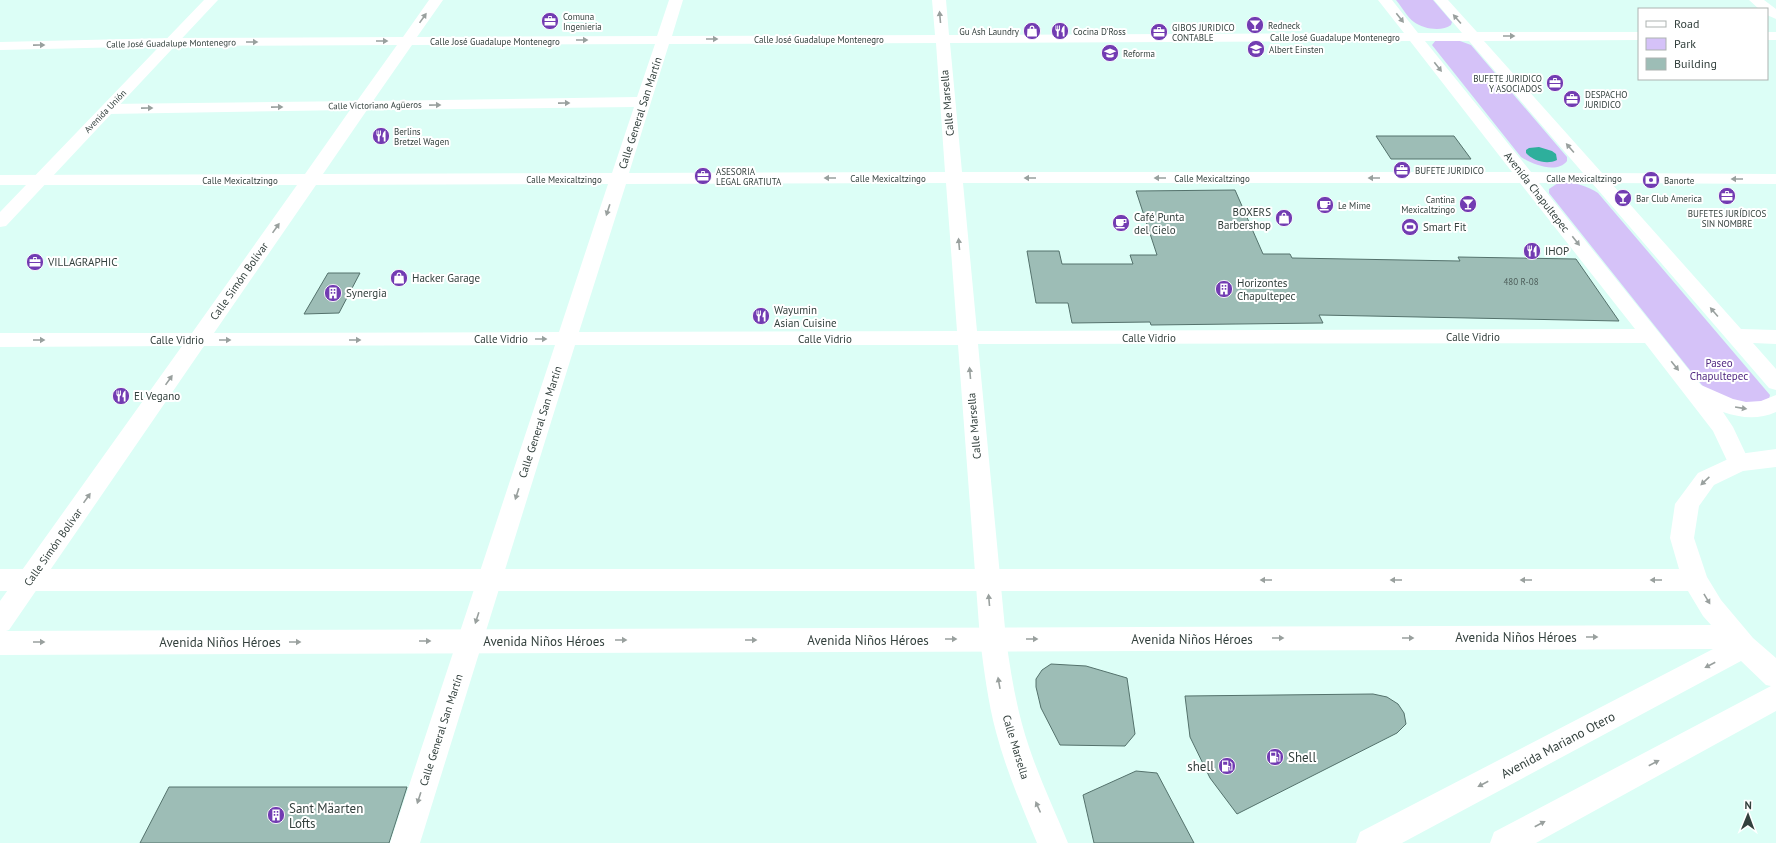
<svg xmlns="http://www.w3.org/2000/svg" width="1776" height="843" viewBox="0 0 1776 843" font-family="'PT Sans',sans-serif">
	<rect width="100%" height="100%" fill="#dcfef6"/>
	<path fill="#d5c2f8" d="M1396 0H1433L1452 22 1451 25C1442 32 1423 29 1414 22 1407 17 1402 7 1396 0Z
		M1436 40 1460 41 1471 45 1567 157V161C1557 174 1533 165 1521 157L1432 45Z
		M1558 183C1573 182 1586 185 1598 193L1770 395 1769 399 1757 406 1709 394 1549 193V189Z"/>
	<path fill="#2eaf9c" d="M1539 147 1552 151 1556 154 1557 160C1547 165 1533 161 1526 153V150L1529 148Z"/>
	<path fill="#9dbdb6" stroke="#54726c" d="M1376 136H1454L1471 159H1391Z
		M1235 190 1263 254H1290L1292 258 1460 261 1458 257 1576 259 1619 321 1319 315 1323 323 1151 325 1150 322 1072 323 1068 303H1036L1027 251H1059L1062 264H1133L1130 255H1157L1136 191Z
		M328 273H360L339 313 304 314Z
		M1051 664 1086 666 1127 678 1135 734 1125 746 1060 745 1041 708 1036 687V679L1042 670Z
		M1373 694 1387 697 1398 704 1404 713 1406 724 1397 733 1237 814 1210 778 1190 737 1185 696Z
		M1136 771 1157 773 1194 843H1094L1083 795Z
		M169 787H407L389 843H140Z"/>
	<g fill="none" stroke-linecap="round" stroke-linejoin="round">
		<path fill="#fff" fill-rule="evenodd" d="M429 0H443L417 37 657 36 669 0H683L672 36 935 35 932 0H946L949 35 1404 33 1378 0H1392L1418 33H1462L1434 0H1448L1477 32H1639V40L1484 41 1602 173 1776 174V184L1611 183 1741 329 1776 330V344L1753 343 1776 369V390L1769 388 1592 183H1539L1701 385 1733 399 1746 402 1761 401 1776 395V412C1758 420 1741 418 1723 412L1733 427 1750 463 1747 469 1739 472 1731 469 1713 431 1645 343 978 344 1006 639C1011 675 1017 712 1029 747 1040 780 1055 811 1068 843H1037C1022 807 1006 770 996 732 988 702 984 670 980 639L958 345H575L420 843H390L555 345 204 346 9 630 0 633V601L182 346 0 347V333H192L297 185H0V175L305 174 350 110 108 114 103 112 100 109 103 106 108 104 357 101 397 45 171 46 0 50V42L171 38 403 37ZM1410 41 1512 172H962L950 43ZM1425 41H1469L1583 173 1531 172ZM936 43 945 172 629 173 669 44ZM655 44 637 97 373 101 412 45ZM634 107 612 173 323 174 367 110ZM946 183 957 331 579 332 626 184ZM963 183H1520L1635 329 977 331ZM608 184 559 332 214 333 316 185Z
			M1749 0H1764L1776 9V19L1767 15V9H1759Z
			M1767 32H1776V40H1767Z"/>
		<path fill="#fff" fill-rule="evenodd" d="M204 0H218L6 226 0 227V212Z
			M1776 449V467L1743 471 1714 485 1699 506 1694 538 1707 577 1721 600 1753 638 1776 658V711L1536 843H1490L1494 832 1771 686 1766 685 1741 661 1402 843H1356L1360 832 1713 649 0 655V631L1711 625 1703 616 1688 591H0V569H1679L1670 538 1675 504 1698 473 1739 454Z"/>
	</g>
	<defs><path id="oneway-solid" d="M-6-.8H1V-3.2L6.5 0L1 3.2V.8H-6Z"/></defs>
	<g fill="#99a09e">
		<use href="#oneway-solid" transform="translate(940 17) rotate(-95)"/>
		<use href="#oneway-solid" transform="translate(423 18) rotate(-55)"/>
		<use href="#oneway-solid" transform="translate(1400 18) rotate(52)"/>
		<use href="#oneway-solid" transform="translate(1457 19) rotate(-131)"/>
		<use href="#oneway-solid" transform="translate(1509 36)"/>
		<use href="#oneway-solid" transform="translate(712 39)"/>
		<use href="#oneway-solid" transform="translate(582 40)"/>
		<use href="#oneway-solid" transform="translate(382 41)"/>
		<use href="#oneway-solid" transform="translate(252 42)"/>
		<use href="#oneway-solid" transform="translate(39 45) rotate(-1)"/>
		<use href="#oneway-solid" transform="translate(1438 67) rotate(52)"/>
		<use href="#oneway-solid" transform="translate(564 103) rotate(-1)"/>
		<use href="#oneway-solid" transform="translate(435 105) rotate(-1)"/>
		<use href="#oneway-solid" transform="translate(277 107) rotate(-1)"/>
		<use href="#oneway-solid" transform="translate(147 108) rotate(-1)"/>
		<use href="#oneway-solid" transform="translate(1570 148) rotate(-131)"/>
		<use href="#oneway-solid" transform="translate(830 178) rotate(180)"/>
		<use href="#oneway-solid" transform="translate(1030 178) rotate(180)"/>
		<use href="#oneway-solid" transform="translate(1160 178) rotate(180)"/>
		<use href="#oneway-solid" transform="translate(1374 178) rotate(180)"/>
		<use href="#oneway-solid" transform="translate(1737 179) rotate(-180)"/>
		<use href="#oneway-solid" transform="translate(608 210) rotate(108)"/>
		<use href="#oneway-solid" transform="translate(276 228) rotate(-55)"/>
		<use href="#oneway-solid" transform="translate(1576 241) rotate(52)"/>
		<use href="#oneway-solid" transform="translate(959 244) rotate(-95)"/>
		<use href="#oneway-solid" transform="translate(1714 312) rotate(-131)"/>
		<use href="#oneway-solid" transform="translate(541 339)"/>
		<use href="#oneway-solid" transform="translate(39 340)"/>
		<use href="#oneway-solid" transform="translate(225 340)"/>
		<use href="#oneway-solid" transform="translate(355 340)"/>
		<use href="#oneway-solid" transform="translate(1675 366) rotate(51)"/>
		<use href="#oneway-solid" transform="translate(970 373) rotate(-95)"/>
		<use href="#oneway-solid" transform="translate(169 380) rotate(-55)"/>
		<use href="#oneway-solid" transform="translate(1741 408) rotate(9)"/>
		<use href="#oneway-solid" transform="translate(1705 481) rotate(137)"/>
		<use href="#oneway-solid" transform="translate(517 494) rotate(108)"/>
		<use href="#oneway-solid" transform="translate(87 498) rotate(-55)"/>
		<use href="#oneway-solid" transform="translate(1266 580) rotate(-180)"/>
		<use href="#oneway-solid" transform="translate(1396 580) rotate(-180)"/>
		<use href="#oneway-solid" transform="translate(1526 580) rotate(-180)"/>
		<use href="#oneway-solid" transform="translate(1656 580) rotate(-180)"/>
		<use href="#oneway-solid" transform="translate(1707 599) rotate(59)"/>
		<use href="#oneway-solid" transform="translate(989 600) rotate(-95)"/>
		<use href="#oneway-solid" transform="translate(477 618) rotate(108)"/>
		<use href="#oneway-solid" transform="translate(1592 637)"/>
		<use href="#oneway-solid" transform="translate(1278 638)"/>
		<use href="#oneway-solid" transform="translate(1408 638)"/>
		<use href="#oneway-solid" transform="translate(951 639)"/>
		<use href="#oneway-solid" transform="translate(1032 639)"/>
		<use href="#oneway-solid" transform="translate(621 640)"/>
		<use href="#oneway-solid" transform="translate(751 640)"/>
		<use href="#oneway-solid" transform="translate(425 641)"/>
		<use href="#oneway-solid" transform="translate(39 642)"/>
		<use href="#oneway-solid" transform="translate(295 642)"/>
		<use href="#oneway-solid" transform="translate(1710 665) rotate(152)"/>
		<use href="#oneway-solid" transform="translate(999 683) rotate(-100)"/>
		<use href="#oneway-solid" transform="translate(1654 763) rotate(-28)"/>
		<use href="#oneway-solid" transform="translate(1483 784) rotate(152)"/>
		<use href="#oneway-solid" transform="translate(419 798) rotate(108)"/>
		<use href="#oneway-solid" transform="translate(1038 807) rotate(-114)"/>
		<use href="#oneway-solid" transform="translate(1540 824) rotate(-28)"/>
	</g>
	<defs>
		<symbol id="office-disc" viewBox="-11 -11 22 22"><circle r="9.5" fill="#723cb2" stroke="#fff"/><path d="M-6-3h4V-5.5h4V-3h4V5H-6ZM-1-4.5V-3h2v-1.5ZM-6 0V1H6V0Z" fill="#fff"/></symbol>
		<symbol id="bar-disc" viewBox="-11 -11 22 22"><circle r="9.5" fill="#723cb2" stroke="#fff"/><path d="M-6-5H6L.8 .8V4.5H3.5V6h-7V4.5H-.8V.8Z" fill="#fff"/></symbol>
		<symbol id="shop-disc" viewBox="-11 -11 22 22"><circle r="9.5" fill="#723cb2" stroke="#fff"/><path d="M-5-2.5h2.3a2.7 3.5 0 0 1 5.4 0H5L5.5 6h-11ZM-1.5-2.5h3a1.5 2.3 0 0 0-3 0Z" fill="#fff"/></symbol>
		<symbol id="restaurant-disc" viewBox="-11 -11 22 22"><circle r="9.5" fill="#723cb2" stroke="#fff"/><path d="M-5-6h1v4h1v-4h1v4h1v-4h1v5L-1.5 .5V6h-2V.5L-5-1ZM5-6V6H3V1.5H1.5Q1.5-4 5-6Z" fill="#fff"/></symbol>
		<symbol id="school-disc" viewBox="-11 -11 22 22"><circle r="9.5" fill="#723cb2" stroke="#fff"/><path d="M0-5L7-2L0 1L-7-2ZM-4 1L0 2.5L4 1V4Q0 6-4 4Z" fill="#fff"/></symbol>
		<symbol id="bank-disc" viewBox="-11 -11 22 22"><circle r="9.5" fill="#723cb2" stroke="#fff"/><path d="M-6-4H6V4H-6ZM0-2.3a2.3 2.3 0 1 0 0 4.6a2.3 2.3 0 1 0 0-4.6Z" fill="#fff"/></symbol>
		<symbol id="cafe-disc" viewBox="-11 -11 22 22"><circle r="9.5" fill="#723cb2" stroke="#fff"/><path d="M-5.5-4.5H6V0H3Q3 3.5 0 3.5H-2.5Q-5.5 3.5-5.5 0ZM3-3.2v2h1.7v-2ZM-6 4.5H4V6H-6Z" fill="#fff"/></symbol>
		<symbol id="stadium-disc" viewBox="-11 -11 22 22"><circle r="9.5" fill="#723cb2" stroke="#fff"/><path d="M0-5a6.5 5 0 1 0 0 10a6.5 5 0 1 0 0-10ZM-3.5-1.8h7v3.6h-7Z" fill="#fff"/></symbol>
		<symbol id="building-disc" viewBox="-11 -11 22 22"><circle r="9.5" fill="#723cb2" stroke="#fff"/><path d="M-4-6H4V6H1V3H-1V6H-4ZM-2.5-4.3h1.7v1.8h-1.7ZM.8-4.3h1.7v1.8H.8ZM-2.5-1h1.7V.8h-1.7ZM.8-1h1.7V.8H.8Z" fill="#fff"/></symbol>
		<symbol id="fuel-disc" viewBox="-11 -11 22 22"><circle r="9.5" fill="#723cb2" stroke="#fff"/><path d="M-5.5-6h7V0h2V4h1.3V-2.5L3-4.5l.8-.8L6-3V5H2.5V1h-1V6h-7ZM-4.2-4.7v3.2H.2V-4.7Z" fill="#fff"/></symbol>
	</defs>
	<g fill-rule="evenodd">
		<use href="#office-disc" x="540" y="11" width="20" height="20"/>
		<use href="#bar-disc" x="1245" y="15" width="20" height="20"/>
		<use href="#shop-disc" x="1022" y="21" width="20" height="20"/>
		<use href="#restaurant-disc" x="1050" y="21" width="20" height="20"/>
		<use href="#office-disc" x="1149" y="22" width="20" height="20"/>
		<use href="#school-disc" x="1246" y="39" width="20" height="20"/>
		<use href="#school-disc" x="1100" y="43" width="20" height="20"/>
		<use href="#office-disc" x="1545" y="73" width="20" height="20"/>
		<use href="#office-disc" x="1562" y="89" width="20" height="20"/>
		<use href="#restaurant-disc" x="371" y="126" width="20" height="20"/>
		<use href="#office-disc" x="1392" y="160" width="20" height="20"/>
		<use href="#office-disc" x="693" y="166" width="20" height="20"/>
		<use href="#bank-disc" x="1641" y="170" width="20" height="20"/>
		<use href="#office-disc" x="1717" y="186" width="20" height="20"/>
		<use href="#bar-disc" x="1613" y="188" width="20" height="20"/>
		<use href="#bar-disc" x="1458" y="194" width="20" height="20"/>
		<use href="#cafe-disc" x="1315" y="195" width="20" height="20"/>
		<use href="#shop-disc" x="1274" y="208" width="20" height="20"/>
		<use href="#cafe-disc" x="1111" y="213" width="20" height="20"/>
		<use href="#stadium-disc" x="1400" y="217" width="20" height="20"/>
		<use href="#restaurant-disc" x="1522" y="241" width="20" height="20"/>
		<use href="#office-disc" x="25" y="252" width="20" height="20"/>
		<use href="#shop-disc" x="389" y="268" width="20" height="20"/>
		<use href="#building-disc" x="1214" y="279" width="20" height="20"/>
		<use href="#building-disc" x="323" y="283" width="20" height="20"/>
		<use href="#restaurant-disc" x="751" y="306" width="20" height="20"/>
		<use href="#restaurant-disc" x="111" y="386" width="20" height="20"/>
		<use href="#fuel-disc" x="1265" y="747" width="20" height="20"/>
		<use href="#fuel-disc" x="1217" y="756" width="20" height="20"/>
		<use href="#building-disc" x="266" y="805" width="20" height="20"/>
	</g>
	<g text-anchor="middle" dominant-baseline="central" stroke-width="4" stroke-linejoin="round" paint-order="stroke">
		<g font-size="9" fill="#33403d" stroke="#fff" text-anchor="start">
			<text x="563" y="16">Comuna<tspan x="563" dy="10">Ingenieria</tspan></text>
			<text x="1268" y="25">Redneck</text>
			<text x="1172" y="27">GIBOS JURIDICO<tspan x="1172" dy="10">CONTABLE</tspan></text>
			<text x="1019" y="31" text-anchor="end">Gu Ash Laundry</text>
			<text x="1073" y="31">Cocina D'Ross</text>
			<text x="1269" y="49">Albert Einsten</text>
			<text x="1123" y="53">Reforma</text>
			<text x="1542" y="78" text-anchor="end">BUFETE JURIDICO<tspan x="1542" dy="10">Y ASOCIADOS</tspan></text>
			<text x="1585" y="94">DESPACHO<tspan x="1585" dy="10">JURIDICO</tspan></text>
			<text x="394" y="131">Berlins<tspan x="394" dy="10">Bretzel Wagen</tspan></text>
			<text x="1415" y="170">BUFETE JURIDICO</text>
			<text x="716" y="171">ASESORIA<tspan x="716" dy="10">LEGAL GRATIUTA</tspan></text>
			<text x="1664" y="180">Banorte</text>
			<text x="1636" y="198">Bar Club America</text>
			<text x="1455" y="199" text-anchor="end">Cantina<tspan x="1455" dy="10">Mexicaltzingo</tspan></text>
			<text x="1338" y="205">Le Mime</text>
			<text x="1727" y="213" text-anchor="middle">BUFETES JURÍDICOS<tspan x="1727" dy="10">SIN NOMBRE</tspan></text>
		</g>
		<g font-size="9" fill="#33403d" stroke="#fff">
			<text x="1335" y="37">Calle José Guadalupe Montenegro</text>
			<text x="819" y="39">Calle José Guadalupe Montenegro</text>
			<text x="495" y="41">Calle José Guadalupe Montenegro</text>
			<text transform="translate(171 43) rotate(-1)">Calle José Guadalupe Montenegro</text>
			<text transform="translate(375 105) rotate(-1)">Calle Victoriano Agüeros</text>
			<text transform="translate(105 111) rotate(-46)">Avenida Unión</text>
			<text x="888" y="178">Calle Mexicaltzingo</text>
			<text x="1212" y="178">Calle Mexicaltzingo</text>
			<text x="1584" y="178">Calle Mexicaltzingo</text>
			<text x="564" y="179">Calle Mexicaltzingo</text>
			<text x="240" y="180">Calle Mexicaltzingo</text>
		</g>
		<g font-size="9" fill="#4e5f5b">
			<text x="1521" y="281">480 R-08</text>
		</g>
		<g font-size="11" fill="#33403d" stroke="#fff">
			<text transform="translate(947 103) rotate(-95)">Calle Marsella</text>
			<text transform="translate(640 113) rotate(-72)">Calle General San Martín</text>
			<text transform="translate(1537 192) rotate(52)">Avenida Chapultepec</text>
			<text transform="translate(239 281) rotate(-55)">Calle Simón Bolívar</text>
			<text x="1473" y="337">Calle Vidrio</text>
			<text x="1149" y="338">Calle Vidrio</text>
			<text x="501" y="339">Calle Vidrio</text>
			<text x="825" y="339">Calle Vidrio</text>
			<text x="177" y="340">Calle Vidrio</text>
			<text transform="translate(540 422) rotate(-72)">Calle General San Martín</text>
			<text transform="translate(974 426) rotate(-95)">Calle Marsella</text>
			<text transform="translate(53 547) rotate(-55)">Calle Simón Bolívar</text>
			<text transform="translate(441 730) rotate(-72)">Calle General San Martín</text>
			<text transform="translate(1016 747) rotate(73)">Calle Marsella</text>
		</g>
		<g font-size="11" fill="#33403d" stroke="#fff" text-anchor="start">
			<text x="1271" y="212" text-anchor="end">BOXERS<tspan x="1271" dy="13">Barbershop</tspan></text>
			<text x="1134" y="217">Café Punta<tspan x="1134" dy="13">del Cielo</tspan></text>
			<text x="1423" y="227">Smart Fit</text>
			<text x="1545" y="251">IHOP</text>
			<text x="48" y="262">VILLAGRAPHIC</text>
			<text x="412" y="278">Hacker Garage</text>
			<text x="1237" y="283">Horizontes<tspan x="1237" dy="13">Chapultepec</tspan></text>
			<text x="346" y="293">Synergia</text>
			<text x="774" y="310">Wayumin<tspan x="774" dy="13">Asian Cuisine</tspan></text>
			<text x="134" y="396">El Vegano</text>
		</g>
		<g font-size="11" fill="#512981" stroke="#fff">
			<text x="1719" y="363">Paseo<tspan x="1719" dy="13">Chapultepec</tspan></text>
		</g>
		<g font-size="13" fill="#33403d" stroke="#fff">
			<text x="1516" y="637">Avenida Niños Héroes</text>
			<text x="1192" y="639">Avenida Niños Héroes</text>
			<text x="868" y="640">Avenida Niños Héroes</text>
			<text x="544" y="641">Avenida Niños Héroes</text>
			<text x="220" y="642">Avenida Niños Héroes</text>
			<text transform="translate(1558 745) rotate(-28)">Avenida Mariano Otero</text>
		</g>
		<g font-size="13" fill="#33403d" stroke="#fff" text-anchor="start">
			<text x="1288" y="757">Shell</text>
			<text x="1214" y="766" text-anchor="end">shell</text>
			<text x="289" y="808">Sant Mäarten<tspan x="289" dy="15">Lofts</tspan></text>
		</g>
	</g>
	<rect x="1638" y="8" width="130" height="72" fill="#ffffff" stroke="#adb3b1"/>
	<rect x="1646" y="21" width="20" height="6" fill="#ffffff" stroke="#adb3b1"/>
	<text x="1674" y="28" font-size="12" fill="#33403d">Road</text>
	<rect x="1646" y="38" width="20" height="12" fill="#d5c2f8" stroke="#adb3b1"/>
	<text x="1674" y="48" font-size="12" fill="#33403d">Park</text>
	<rect x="1646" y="58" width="20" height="12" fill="#9dbdb6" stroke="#adb3b1"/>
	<text x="1674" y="68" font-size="12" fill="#33403d">Building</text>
	<g transform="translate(1748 815) rotate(1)" stroke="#ffffff" stroke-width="3" paint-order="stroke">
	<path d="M0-3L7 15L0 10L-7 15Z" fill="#33403d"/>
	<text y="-6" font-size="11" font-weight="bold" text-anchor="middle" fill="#33403d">N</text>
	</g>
</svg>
